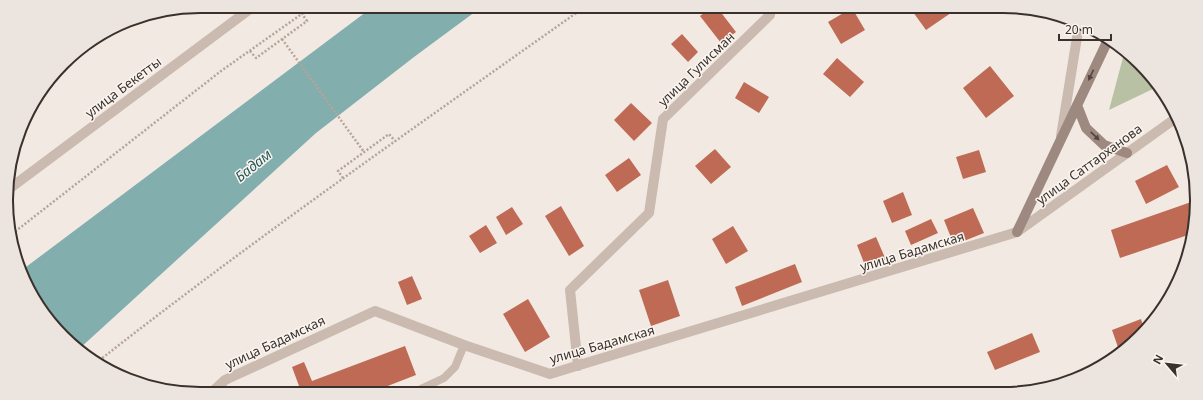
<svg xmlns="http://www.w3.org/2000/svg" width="1203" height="400" viewBox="0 0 1203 400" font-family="'Noto Sans',sans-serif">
	<rect width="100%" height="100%" fill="#f2eae2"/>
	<path fill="#b8c1a3" d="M1125 50 1157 87 1109 110Z"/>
	<path fill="#83aeae" d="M374 6H483L414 57 316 133 79 349 39 308 22 270Z"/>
	<path fill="#be6a55" d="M713 6H716L736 32 721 43 700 16Z
		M923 6H961L926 30 913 12Z
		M852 8 865 30 841 44 828 22Z
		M682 34 698 52 688 62 671 44Z
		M837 58 864 82 850 97 823 74Z
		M990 66 1014 96 986 118 963 88Z
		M744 82 769 97 759 113 735 98Z
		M631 103 652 123 634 141 614 120Z
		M715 149 731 167 711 184 695 166Z
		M979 150 986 172 963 179 956 157Z
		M629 158 641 175 617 192 605 175Z
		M1167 165 1179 187 1146 204 1135 181Z
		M903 192 912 215 892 223 883 201Z
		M1194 201 1191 234 1120 258 1111 230Z
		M561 206 584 246 569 256 545 216Z
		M512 207 523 224 506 235 496 217Z
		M973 208 984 233 954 245 944 220Z
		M931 219 938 233 911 245 905 231Z
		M486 225 497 243 480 253 469 236Z
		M733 226 748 251 726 264 712 239Z
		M876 237 886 260 866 268 857 245Z
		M795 264 802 282 742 306 735 287Z
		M412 276 422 299 407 305 398 282Z
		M668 280 680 316 651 326 639 290Z
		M528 299 550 337 525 352 503 314Z
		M1141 319 1144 329 1131 346 1120 353 1112 330Z
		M1032 333 1040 352 995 370 987 352Z
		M405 346 416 375 367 394H317L315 390 302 394 292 367 304 362 312 381Z"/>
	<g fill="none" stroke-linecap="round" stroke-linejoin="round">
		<path stroke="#b6a499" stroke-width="2.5" stroke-dasharray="2 2" stroke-linecap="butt" d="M282 39 364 152
			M250 51 256 58 307 21 302 14
			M343 178 338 171 389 134 395 141
			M12 234 221 71 313 6
			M96 363C255 238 421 123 586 6"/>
		<path stroke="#cabaaf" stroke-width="8" d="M410 394 444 378 455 367 464 345"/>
		<path stroke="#cabaaf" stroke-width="10" d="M1061 136 1079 25
			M9 189 254 6
			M578 366 570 290 649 213 663 119 770 15 771 6
			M210 394 225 380 375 311 464 345 550 374 1017 232 1176 118"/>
		<path stroke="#9e8980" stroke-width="10" d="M1077 105 1086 128 1104 145 1127 153
			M1017 232 1108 40"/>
	</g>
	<defs><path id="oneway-solid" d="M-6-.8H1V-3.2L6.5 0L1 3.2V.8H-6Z"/></defs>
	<g fill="#534641">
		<use href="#oneway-solid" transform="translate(1091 75) rotate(115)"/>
		<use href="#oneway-solid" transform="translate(1095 136) rotate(44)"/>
	</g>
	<g text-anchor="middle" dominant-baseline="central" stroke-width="3" stroke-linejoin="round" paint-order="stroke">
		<g font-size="13" fill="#3a302c" stroke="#faf4ef">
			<text transform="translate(696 69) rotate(-44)">улица Гулисман</text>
			<text transform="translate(123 87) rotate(-37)">улица Бекетты</text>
			<text transform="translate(1089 164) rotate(-36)">улица Саттарханова</text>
			<text transform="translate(912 251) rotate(-17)">улица Бадамская</text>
			<text transform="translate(275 342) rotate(-25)">улица Бадамская</text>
			<text transform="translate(602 344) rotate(-16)">улица Бадамская</text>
		</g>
		<g font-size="14" font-style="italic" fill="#245759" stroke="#faf4ef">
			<text transform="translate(253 165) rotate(-39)">Бадам</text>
		</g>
	</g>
	<path d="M0 0H1203V400H0ZM200 13H1003A187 187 0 0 1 1190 200V200A187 187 0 0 1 1003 387H200A187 187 0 0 1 13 200V200A187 187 0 0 1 200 13Z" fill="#ebe4df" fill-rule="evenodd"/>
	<path fill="none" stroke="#3a302c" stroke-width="2" d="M200 13H1003A187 187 0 0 1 1190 200V200A187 187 0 0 1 1003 387H200A187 187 0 0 1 13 200V200A187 187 0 0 1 200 13Z"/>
	<g transform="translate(1167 364) rotate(298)" stroke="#faf4ef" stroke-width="3" paint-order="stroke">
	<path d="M0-3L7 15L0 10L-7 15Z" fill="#3a302c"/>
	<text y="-6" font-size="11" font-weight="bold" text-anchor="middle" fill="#3a302c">N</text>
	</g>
	<path d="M1059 34v6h52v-6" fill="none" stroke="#3a302c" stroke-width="2"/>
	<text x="1065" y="34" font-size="12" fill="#3a302c" stroke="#faf4ef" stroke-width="3" paint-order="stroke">20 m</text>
</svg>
